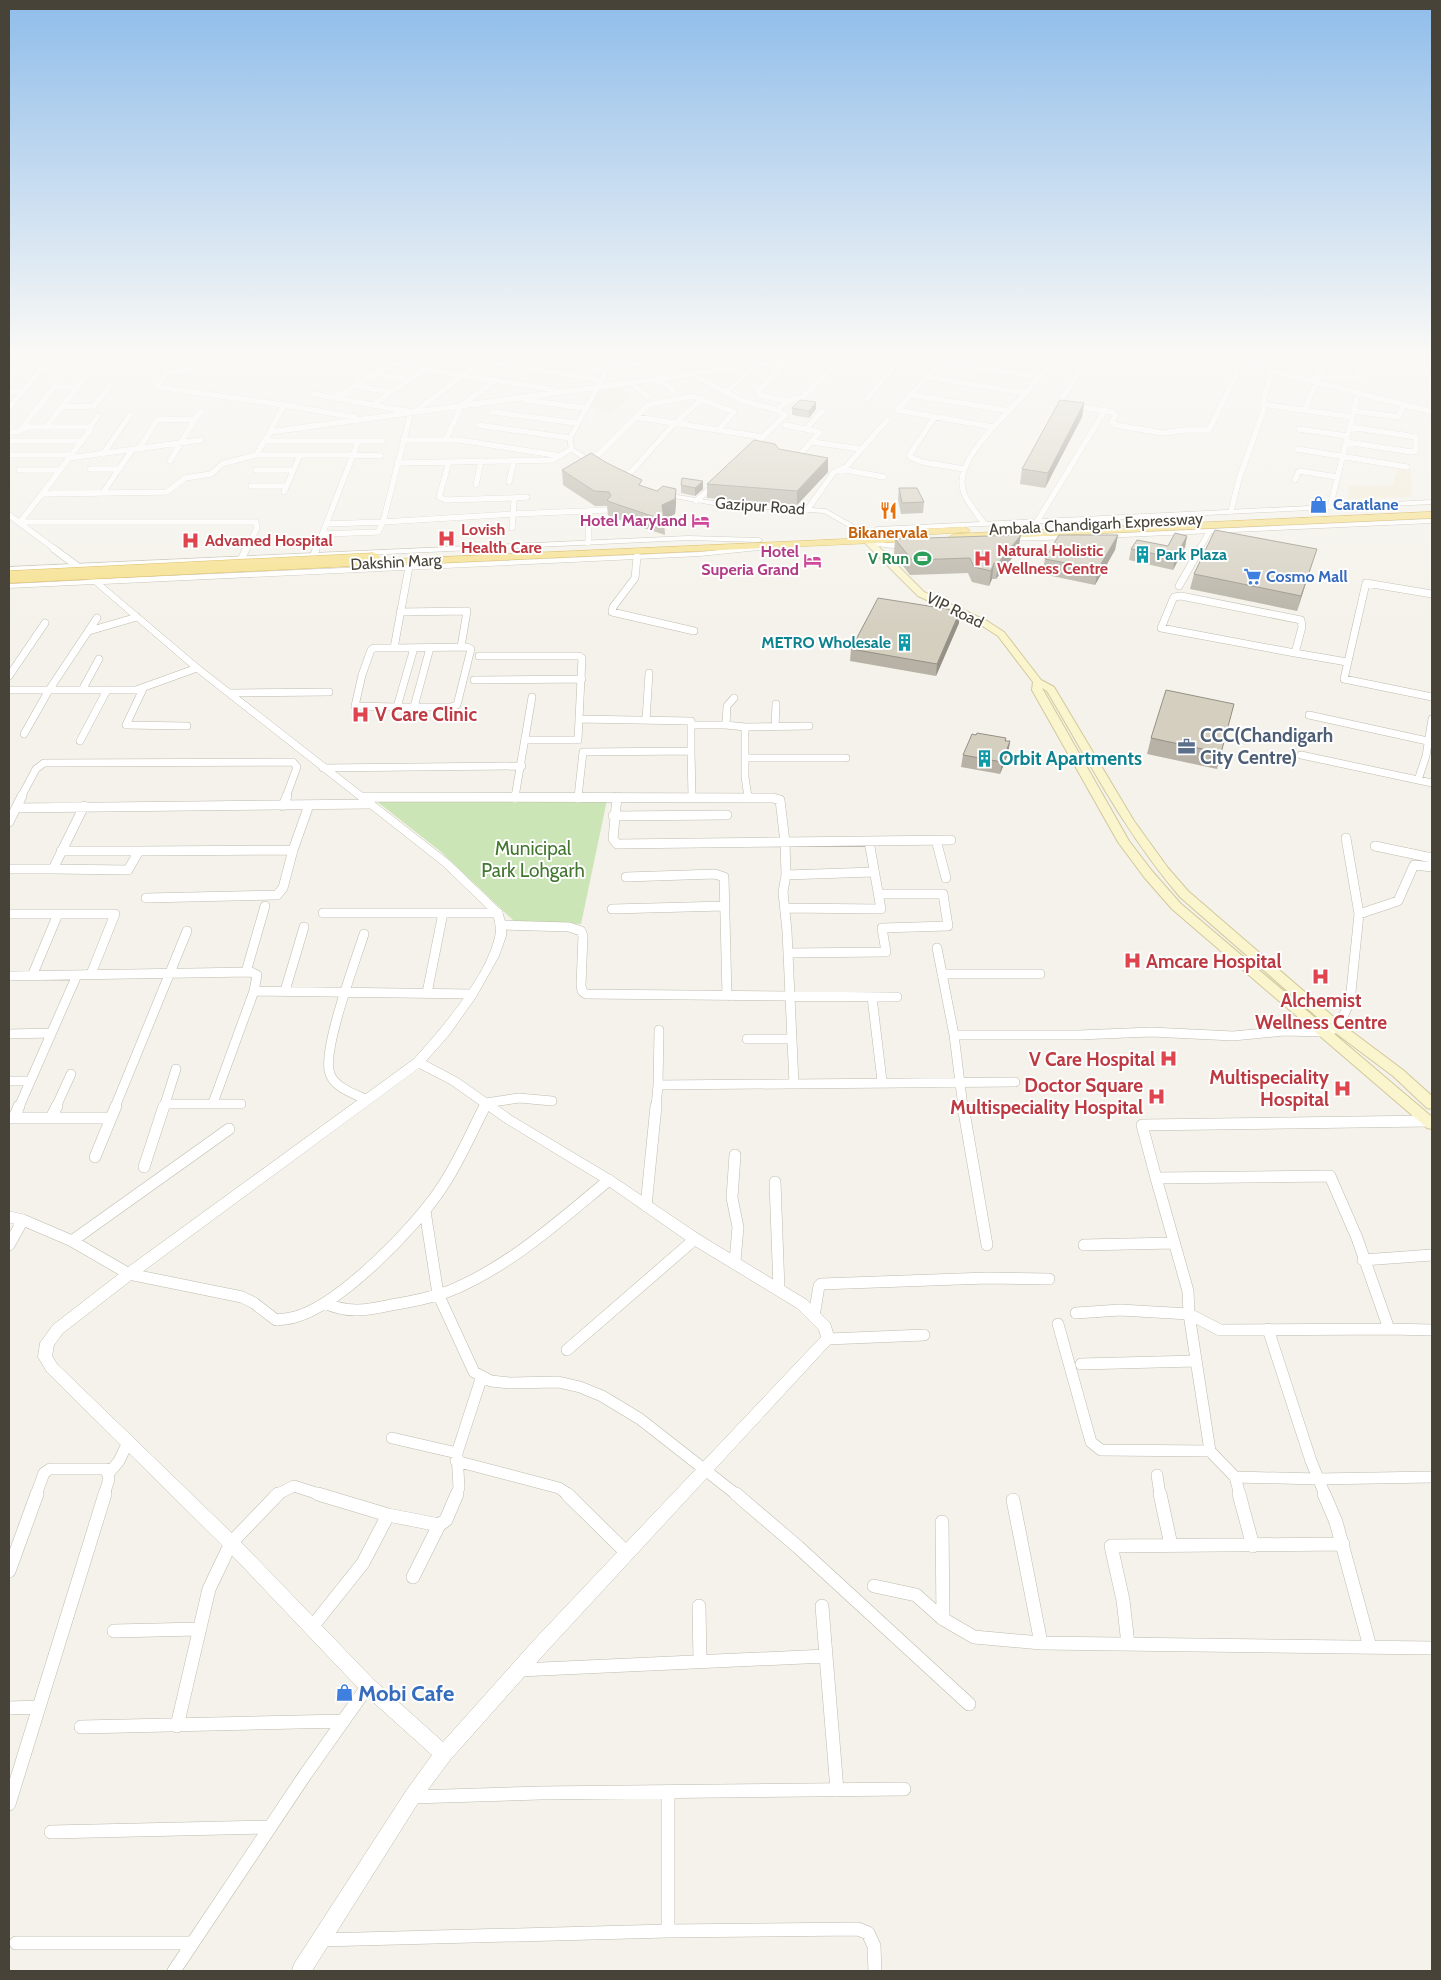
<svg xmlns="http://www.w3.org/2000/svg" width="1441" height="1980" viewBox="0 0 1441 1980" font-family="Cabin,sans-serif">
	<rect width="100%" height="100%" fill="#f4f2ea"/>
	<path fill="#f4ebd7" d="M1398 469 1411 470V497L1348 499 1349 486 1392 485Z"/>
	<path fill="#ece8d5" d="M617 386 630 395 612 414 597 411 599 408 590 406 600 388Z"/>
	<path fill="#cbe5b6" d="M375 800H607L581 924 514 921 440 851Z"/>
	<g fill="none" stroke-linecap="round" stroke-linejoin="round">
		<defs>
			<path id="minor-far4" d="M126 352H129
				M218 352 191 368 165 375 157 387 284 405 270 432
				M478 352H491
				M545 352 578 358
				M573 352 585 366 606 370
				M772 352 778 361
				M946 352 927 377 897 410 993 427
				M1012 352 1043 357 1029 375
				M1104 352 1095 363 1083 366 1061 400 1063 404 1112 412 1116 415 1112 421 1115 425 1163 433 1184 430H1209L1238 371 1202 359 1172 352
				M1207 352 1272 371 1262 404 1352 417
				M1260 352 1272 371 1432 412
				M1308 352 1323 377
				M1411 352 1432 380
				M9 357 23 360 38 352
				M482 361 600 380
				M939 362 1039 377
				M608 367 748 352
				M988 369 999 352
				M375 373 410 380
				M689 373 743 401 777 410
				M9 375 23 360
				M927 377 1026 393
				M658 378 673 390
				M1310 381 1323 377H1362L1347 354
				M630 382 648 397
				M355 386 391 392
				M54 387H77
				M9 391H23
				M725 393 758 364
				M314 394 411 412 383 522 513 514 512 528
				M911 395 1010 411
				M336 397 393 364 556 390
				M867 399 906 352
				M524 400 585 408
				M787 401 761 395 758 391 788 360
				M374 404 425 369
				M284 405 355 417
				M62 407 94 406 109 387
				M9 408 39 371 72 352
				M416 411 482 361 425 352
				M1304 411 1316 383
				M1354 411 1398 417 1404 405
				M492 412 577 423
				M636 417 648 405 692 396 734 412 718 430
				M934 418 910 454V457L922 462 964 469
				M195 419 201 411
				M478 425 570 438
				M785 425 820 432 794 461
				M46 427 82 381
				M90 427 98 416
				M806 429 822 411
				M1299 429 1347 436
				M20 431 57 383
				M9 432H18L28 427H90V430L69 458
				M446 439 462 405 497 379
				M403 440H459L561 456
				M9 441H82
				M358 441H382
				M812 442 861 449
				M1346 442 1412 452 1416 451V437L1350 427
				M139 449 157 420 195 419 170 461
				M571 449 553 460 449 462 439 497 446 500 512 498 514 500 513 514 586 511 589 514 588 543
				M751 449 785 415 777 410 787 401 803 397 846 353
				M1297 449 1407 467
				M103 454 130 415
				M9 455H72
				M256 455H353L358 441H264
				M587 460 599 454 636 417 762 437
				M397 463 449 462
				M90 469H120
				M840 469 884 477
				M19 470H60
				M256 470H293
				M621 477 631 472 675 423 702 399
				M1295 480 1299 471 1337 477
				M509 482 514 461
				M476 485 481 461
				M251 486H286
				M284 492 300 455
				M42 494 69 458 201 440
				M102 494 132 450
				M512 498 527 497
				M696 501 715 484
				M1330 507 1358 394
				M807 510 834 472 846 467 887 420
				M586 511 607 510
				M1231 511 1239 479 1264 409
				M9 515 56 550
				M1038 520 1105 410
				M20 522 42 494 167 492 185 478 211 474 222 464 256 455 270 432 832 355 843 356
				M20 522H256L257 528 246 550
				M984 523C976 512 962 498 962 483 961 454 1006 415 1025 394 1036 381 1046 368 1056 355
				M323 534 378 532 383 522 326 524
				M316 550 353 455 381 456
				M1199 550 1209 532"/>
			<path id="minor-far3" d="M54 549 77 566
				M314 555 316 549
				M637 557 635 578 613 607 612 612 694 631
				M242 558 246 549
				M409 567 394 648 467 647 471 649 457 705 451 707H414
				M1179 586 1200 549
				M1432 594 1366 583 1344 679 1432 697
				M1181 596 1301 620 1302 627 1295 653 1161 628 1174 597Z
				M400 612 467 611 461 647
				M89 631 137 617
				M394 648H374L371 650 362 675 355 706 397 707 414 648
				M1295 653 1347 662
				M479 656H579L582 658 579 719 691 721V751L583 752 578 797
				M9 676 45 623
				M474 680 582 679
				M143 689 126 725 187 726
				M9 690H136L197 668
				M82 690 99 659
				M230 693 329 692
				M734 698 727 706 726 725 745 727
				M397 707H414L430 648
				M1309 715 1432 742
				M646 720 649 673
				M691 725H726
				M775 727 776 704
				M24 734 49 690 97 618
				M526 740H578L579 719
				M80 741 107 690
				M691 751 692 797
				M1301 755 1432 783
				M746 758H846
				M323 768 522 766
				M1418 780 1426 756 1432 719
				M21 797 36 769 44 763 293 762 297 767 286 797
				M363 797H520
				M515 797 532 697
				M748 797 745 777V727L809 726"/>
			<path id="minor-far2" d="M748 796V798
				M363 797 773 798 780 800 785 842 786 875 783 892 787 931 794 1084
				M617 797 613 839 617 844 951 840
				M515 798V796
				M578 798V796
				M283 806 287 796
				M16 808 22 796
				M613 816 727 815
				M9 822 16 808 371 804
				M936 840 946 878
				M1375 846 1432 858
				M61 851H139
				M9 869H53L84 806
				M53 869 128 870 139 851 293 850
				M786 875 874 872
				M626 877 715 874 724 877 727 996
				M146 898 277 895 283 888 293 850 309 805
				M785 908 881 909 869 841
				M612 909 725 906
				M323 913H498
				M9 914H115L91 974
				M1359 914 1398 901 1414 865 1432 867
				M501 925 569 927 581 931 583 936 581 985 582 991 586 994 897 997
				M364 934C356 960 321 1052 330 1074 335 1088 355 1094 367 1100
				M937 948 954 1035
				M789 953 886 952 882 928 948 926 943 894H880
				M246 972 265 906
				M942 974H1040
				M9 976 251 972 257 975 254 991 472 994
				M32 976 58 914
				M285 991 304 927
				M427 993 443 913
				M872 997 882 1081
				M9 1034 51 1033
				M747 1039H792
				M9 1081H30
				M658 1085 659 1030
				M213 1103 254 991
				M165 1104H241
				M19 1107 77 975
				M56 1107 71 1074
				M115 1107 187 931
				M164 1107 176 1069
				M484 1107 486 1103 519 1098 552 1101
				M656 1107 658 1085 1015 1082
				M963 1107 954 1035H1079L1151 1032 1233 1036 1284 1031 1323 1032 1338 1028 1350 1001 1359 914 1346 838"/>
			<path id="minor-far1" d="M963 1106 987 1245
				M9 1118H110
				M14 1118 19 1106
				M51 1118 57 1106
				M735 1155 732 1198 738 1227 735 1261
				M95 1157 116 1106
				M144 1167 164 1106
				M1330 1176 1357 1238 1389 1329 1220 1330 1189 1314 1188 1291 1156 1178Z
				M1156 1178 1142 1125 1429 1121
				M775 1182 779 1289
				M646 1206 656 1106
				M425 1211 438 1294 474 1372 491 1381 510 1383 558 1382 580 1387 602 1396 640 1419 737 1495
				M9 1217 23 1220 72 1241 129 1274 242 1297 254 1303 276 1320C282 1319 289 1319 295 1317 340 1305 417 1226 442 1187 459 1162 471 1133 485 1106
				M72 1241 229 1129
				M9 1245 23 1220
				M1084 1245 1173 1243
				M1363 1260 1432 1255
				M325 1303C348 1314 367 1310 391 1305 410 1302 429 1298 447 1292 508 1268 559 1221 609 1180
				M1076 1313 1120 1310 1189 1314 1210 1451 1235 1477
				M814 1316 819 1286 821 1284 987 1278 1049 1279
				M1058 1324 1091 1442 1101 1450 1210 1451
				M1268 1329 1311 1461 1325 1495
				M1389 1329 1432 1330
				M828 1339 924 1335
				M567 1350 695 1239
				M1081 1364 1196 1361
				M392 1438 457 1453
				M456 1461 559 1488 569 1495
				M109 1473 119 1461 128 1442
				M1157 1475 1160 1495
				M36 1495 44 1473 50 1469H106L109 1479 104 1495
				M276 1495 294 1486 322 1495
				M456 1495 459 1488 457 1453 481 1379
				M1240 1495 1235 1477 1318 1479 1432 1477"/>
			<path id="minor" d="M318 1494 388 1515 439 1525 446 1520 457 1494
				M567 1494 627 1553
				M736 1494 798 1547 969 1704
				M1160 1494 1171 1545
				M1239 1494 1253 1546
				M1324 1494 1336 1522 1370 1647
				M1013 1500 1041 1643
				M942 1522 943 1619
				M9 1571 37 1494
				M413 1577 439 1525
				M874 1586 916 1595 943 1619 974 1637 1041 1643 1432 1648
				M699 1606 700 1661
				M822 1606 826 1656
				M312 1627 363 1563 388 1515
				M114 1631 199 1629
				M1128 1644 1123 1600 1111 1546 1343 1544
				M520 1670 826 1656 837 1790
				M9 1708 39 1707
				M177 1726 209 1589 231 1543 278 1494
				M81 1727 342 1721
				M668 1792V1931L858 1929 868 1933 874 1946 875 1971
				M412 1797 540 1793 904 1789
				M9 1804 105 1494
				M51 1832 270 1827
				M321 1940 668 1931
				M16 1943H192
				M174 1971 305 1775 368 1686"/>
			<path id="tertiary" d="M628 352H636L612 366 573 438 574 448 600 465 593 467 569 450 567 438 607 364Z
				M660 492 719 502 826 509 868 533 877 527 1432 500V504L879 531 874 537H866L824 513 719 506 663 496 659 494Z
				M1432 519V523L1102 538 1098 536 1102 534Z
				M1073 535 1077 537 1076 539 1004 541 1000 539 1004 537Z
				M688 536 759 538 763 540 759 542 688 540 84 568 98 579 700 552 769 545 773 547 769 549 700 556 103 584 200 666 450 861 502 911 506 925V936L499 956 476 997 449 1035 426 1061 458 1078 512 1116 614 1177 700 1235 807 1300 830 1323 835 1339 547 1651 450 1760 418 1803 312 1971H292L294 1964 406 1791 432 1755 362 1692 225 1548 47 1372 38 1357 40 1343 53 1325 124 1270 414 1059C441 1029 486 977 495 937 497 929 495 922 493 914L442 865 194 670 94 584 9 588V584L89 580 75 568 9 571V567ZM419 1068 450 1084 504 1122 604 1183 690 1243 797 1308 819 1330 821 1337 535 1639 443 1742 374 1680 237 1538 57 1364 52 1356 54 1345 63 1333 134 1278Z
				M865 539 887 543 908 542 912 544C900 552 879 546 865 543Z"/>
			<path id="secondary" d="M868 538 871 539 924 592 987 621 1004 632 1041 680 1054 687 1134 821 1168 868 1188 891 1343 1025 1403 1070 1432 1096V1109L1427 1108 1393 1076 1333 1031 1180 897C1126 834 1089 762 1047 691L1042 688 1129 841 1152 871 1180 903 1432 1117V1129L1427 1128 1172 909 1144 877 1118 842 1032 690 1033 682 998 636 981 625 918 596 865 543 864 541Z"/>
			<path id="trunk" d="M1432 512V518L954 540 949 537 954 534Z
				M965 527 970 530 969 532 903 536 898 533 903 530Z
				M914 536 918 537V541L373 566 368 563 373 560Z"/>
		</defs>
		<use href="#minor-far4" stroke="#bfbbad" stroke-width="6"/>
		<use href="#minor-far3" stroke="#bfbbad" stroke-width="8"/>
		<use href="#minor-far2" stroke="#bfbbad" stroke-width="10"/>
		<use href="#minor-far1" stroke="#bfbbad" stroke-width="12"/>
		<use href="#minor" stroke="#bfbbad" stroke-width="14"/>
		<use href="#tertiary" stroke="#bfbbad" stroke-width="1"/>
		<use href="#secondary" stroke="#d1c89c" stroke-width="2"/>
		<use href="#trunk" stroke="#d4af44" stroke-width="1"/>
		<use href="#minor-far4" stroke="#fff" stroke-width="5.5"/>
		<use href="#minor-far3" stroke="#fff" stroke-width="7"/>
		<use href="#minor-far2" stroke="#fff" stroke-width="9"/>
		<use href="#minor-far1" stroke="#fff" stroke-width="11"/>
		<use href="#minor" stroke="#fff" stroke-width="13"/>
		<use href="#tertiary" fill="#fff" fill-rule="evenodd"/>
		<use href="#secondary" fill="#fbf5cd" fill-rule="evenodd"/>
		<use href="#trunk" fill="#f6e08a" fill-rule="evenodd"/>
		<defs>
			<path id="trunk-bridge" d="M9 577 374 559"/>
		</defs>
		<use href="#trunk-bridge" stroke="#d4af44" stroke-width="13" stroke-linecap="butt"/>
		<use href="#trunk-bridge" stroke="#f6e08a" stroke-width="12"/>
	</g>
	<path fill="#b7b2a5" d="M816 402V409L809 418 792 415V408Z
		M1084 403 1082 417 1045 488 1020 484 1022 469Z
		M779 449 828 458V472L797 505 707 498V484Z
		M562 470 676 504 675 514 664 519 665 535 611 517 608 515 607 506H595L563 485Z
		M681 485 703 489 695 496 681 493Z
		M899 488 924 502 923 513 901 514 898 499Z
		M1118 535 1115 550 1095 585 1042 574 1045 559Z
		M1187 536 1185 547 1173 570 1129 560 1131 549 1168 546Z
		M895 539 1018 550 996 579H992L989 586 972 582 968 573 910 575 894 554Z
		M1312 564 1297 611 1190 589 1194 574Z
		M959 623 936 676 850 661 851 649Z
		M1234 704 1217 769 1147 754 1151 738Z
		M1006 738V741H1010L1008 754 1000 774 961 767 963 755Z"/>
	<path fill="#959186" d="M816 402V409L809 418V411Z
		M1084 403 1082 417 1045 488 1048 473Z
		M828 458V472L797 505V491Z
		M703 481V489L695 496V488Z
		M676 489V504L675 514 663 520 662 505Z
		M1021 535 1018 550 996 579 998 563Z
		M1118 535 1115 550 1095 585 1098 569Z
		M1187 536 1185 547 1173 570 1175 558Z
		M1317 549 1312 564 1297 611 1301 596Z
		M994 563 992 579 989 586 991 571Z
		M960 611 959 623 936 676 937 664Z
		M1010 741 1008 754 1000 774 1002 762Z"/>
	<path fill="#d5cfc0" stroke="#959186" d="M800 400 816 402 809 411 792 408Z
		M1060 400 1084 403 1048 473 1022 469Z
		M754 440 775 444 779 449 828 458 797 491 707 484Z
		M591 453 607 463 642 480 639 485 657 491 663 486 676 489 675 499 662 505 664 520 610 502 607 500 611 496 609 492 594 491 562 470Z
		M682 478 703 481 695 488 681 485Z
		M899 488H917L924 502 902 503Z
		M1215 530 1317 549 1301 596 1194 574Z
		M1175 533 1187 536 1175 558 1131 549 1137 540 1168 546Z
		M1021 535 998 563H994L991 571 974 567 970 558 912 560 895 539Z
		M1059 535H1118L1098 569 1045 559Z
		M878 598 960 611 937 664 851 649Z
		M1166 690 1234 704 1221 753 1151 738Z
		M977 733 1006 738 1005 741H1010L1002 762 963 755 972 734 976 735Z"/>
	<linearGradient id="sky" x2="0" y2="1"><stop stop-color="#8fbdea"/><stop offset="0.56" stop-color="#faf9f6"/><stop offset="1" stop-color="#faf9f6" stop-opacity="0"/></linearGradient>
	<rect width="1441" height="630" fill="url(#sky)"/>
	<defs>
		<symbol id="shop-bare" viewBox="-9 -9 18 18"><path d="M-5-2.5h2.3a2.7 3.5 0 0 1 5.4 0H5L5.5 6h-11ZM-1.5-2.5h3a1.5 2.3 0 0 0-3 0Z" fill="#3f7fe0" stroke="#fff" stroke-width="2.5" paint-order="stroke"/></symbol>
		<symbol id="restaurant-bare" viewBox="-9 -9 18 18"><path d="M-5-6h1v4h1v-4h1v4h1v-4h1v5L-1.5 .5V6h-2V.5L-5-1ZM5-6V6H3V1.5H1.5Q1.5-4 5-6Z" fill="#e8710a" stroke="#fff" stroke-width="2.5" paint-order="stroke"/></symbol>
		<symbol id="hotel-bare" viewBox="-9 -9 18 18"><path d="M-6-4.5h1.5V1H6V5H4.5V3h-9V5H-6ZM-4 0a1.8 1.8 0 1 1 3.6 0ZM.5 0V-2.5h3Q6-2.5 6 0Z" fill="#d1479c" stroke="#fff" stroke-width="2.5" paint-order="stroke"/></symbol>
		<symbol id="hospital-bare" viewBox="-9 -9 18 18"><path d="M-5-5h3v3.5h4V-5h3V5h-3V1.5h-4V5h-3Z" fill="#e0444e" stroke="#fff" stroke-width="2.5" paint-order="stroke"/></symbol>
		<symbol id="building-bare" viewBox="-9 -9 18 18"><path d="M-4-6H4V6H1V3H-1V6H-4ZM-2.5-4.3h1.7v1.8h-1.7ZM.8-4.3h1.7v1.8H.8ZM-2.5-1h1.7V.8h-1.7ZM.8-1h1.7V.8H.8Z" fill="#0f9aa8" stroke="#fff" stroke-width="2.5" paint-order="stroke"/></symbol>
		<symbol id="stadium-bare" viewBox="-9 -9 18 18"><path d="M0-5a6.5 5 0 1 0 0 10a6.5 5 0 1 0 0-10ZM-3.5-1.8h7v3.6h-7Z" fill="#2e9e5b" stroke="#fff" stroke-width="2.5" paint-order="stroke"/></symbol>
		<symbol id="supermarket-bare" viewBox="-9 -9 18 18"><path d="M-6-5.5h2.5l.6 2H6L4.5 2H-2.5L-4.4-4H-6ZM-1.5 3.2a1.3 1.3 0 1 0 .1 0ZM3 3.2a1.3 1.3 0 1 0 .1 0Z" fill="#3f7fe0" stroke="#fff" stroke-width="2.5" paint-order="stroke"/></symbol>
		<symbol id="office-bare" viewBox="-9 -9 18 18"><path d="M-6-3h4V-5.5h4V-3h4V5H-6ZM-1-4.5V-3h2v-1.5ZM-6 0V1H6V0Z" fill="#5c6f8a" stroke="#fff" stroke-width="2.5" paint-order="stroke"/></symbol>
	</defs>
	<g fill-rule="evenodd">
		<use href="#shop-bare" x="1306" y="492" width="25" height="25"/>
		<use href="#restaurant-bare" x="876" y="498" width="25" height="25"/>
		<use href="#hotel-bare" x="688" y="508" width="25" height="25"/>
		<use href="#hospital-bare" x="434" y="526" width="25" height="25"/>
		<use href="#hospital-bare" x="178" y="528" width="25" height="25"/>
		<use href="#building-bare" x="1130" y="542" width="25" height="25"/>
		<use href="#stadium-bare" x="910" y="546" width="25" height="25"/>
		<use href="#hospital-bare" x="970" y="546" width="25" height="25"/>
		<use href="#hotel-bare" x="800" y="548" width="25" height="25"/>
		<use href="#supermarket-bare" x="1240" y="564" width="25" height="25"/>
		<use href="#building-bare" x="892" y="630" width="25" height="25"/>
		<use href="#hospital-bare" x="348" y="702" width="25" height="25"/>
		<use href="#office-bare" x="1174" y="734" width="25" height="25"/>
		<use href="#building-bare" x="972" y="746" width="25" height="25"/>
		<use href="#hospital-bare" x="1120" y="948" width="25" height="25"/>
		<use href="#hospital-bare" x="1308" y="964" width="25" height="25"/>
		<use href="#hospital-bare" x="1156" y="1046" width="25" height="25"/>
		<use href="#hospital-bare" x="1330" y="1076" width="25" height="25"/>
		<use href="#hospital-bare" x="1144" y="1084" width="25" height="25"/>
		<use href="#shop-bare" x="332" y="1680" width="25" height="25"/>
	</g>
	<g text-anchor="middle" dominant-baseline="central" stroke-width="4" stroke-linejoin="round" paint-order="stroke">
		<g font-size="16" font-weight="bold" fill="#366cbe" stroke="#fff" text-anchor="start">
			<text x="1333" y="504">Caratlane</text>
			<text x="1266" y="576">Cosmo Mall</text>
		</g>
		<g font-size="16" fill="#474338" stroke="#fff">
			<text transform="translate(760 506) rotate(4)">Gazipur Road</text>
			<text transform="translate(1096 524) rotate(-3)">Ambala Chandigarh Expressway</text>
			<text transform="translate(396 562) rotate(-3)">Dakshin Marg</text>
			<text transform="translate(955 610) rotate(26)">VIP Road</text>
		</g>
		<g font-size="16" font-weight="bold" fill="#b23c85" stroke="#fff" text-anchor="end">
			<text x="687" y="520">Hotel Maryland</text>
			<text x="799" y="551">Hotel<tspan x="799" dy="18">Superia Grand</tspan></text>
		</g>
		<g font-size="16" font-weight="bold" fill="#be3a42" stroke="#fff" text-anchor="start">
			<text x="461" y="529">Lovish<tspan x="461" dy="18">Health Care</tspan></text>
			<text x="205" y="540">Advamed Hospital</text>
			<text x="997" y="550">Natural Holistic<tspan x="997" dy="18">Wellness Centre</tspan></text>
		</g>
		<g font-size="16" font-weight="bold" fill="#c56008" stroke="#fff">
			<text x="888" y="532">Bikanervala</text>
		</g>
		<g font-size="16" font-weight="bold" fill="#0d838f" stroke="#fff" text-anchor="start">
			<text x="1156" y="554">Park Plaza</text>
			<text x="891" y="642" text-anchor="end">METRO Wholesale</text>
		</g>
		<g font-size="16" font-weight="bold" fill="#27864d" stroke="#fff" text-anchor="end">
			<text x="909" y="558">V Run</text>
		</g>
		<g font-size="19" font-weight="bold" fill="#be3a42" stroke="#fff" text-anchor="end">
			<text x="375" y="714" text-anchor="start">V Care Clinic</text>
			<text x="1146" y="961" text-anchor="start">Amcare Hospital</text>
			<text x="1321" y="1000" text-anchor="middle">Alchemist<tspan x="1321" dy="22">Wellness Centre</tspan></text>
			<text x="1155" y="1059">V Care Hospital</text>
			<text x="1329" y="1077">Multispeciality<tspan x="1329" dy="22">Hospital</tspan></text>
			<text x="1143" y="1085">Doctor Square<tspan x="1143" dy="22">Multispeciality Hospital</tspan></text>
		</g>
		<g font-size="19" font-weight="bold" fill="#4e5e75" stroke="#fff" text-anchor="start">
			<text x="1200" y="735">CCC(Chandigarh<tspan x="1200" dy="22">City Centre)</tspan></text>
		</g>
		<g font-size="19" font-weight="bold" fill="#0d838f" stroke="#fff" text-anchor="start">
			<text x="999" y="758">Orbit Apartments</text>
		</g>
		<g font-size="19" fill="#42762f" stroke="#fff">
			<text x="533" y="848">Municipal<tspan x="533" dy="22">Park Lohgarh</tspan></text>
		</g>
		<g font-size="22" font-weight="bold" fill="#366cbe" stroke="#fff" text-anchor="start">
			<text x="358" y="1693">Mobi Cafe</text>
		</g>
	</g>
	<rect width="1441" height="1980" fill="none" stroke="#474338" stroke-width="20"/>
</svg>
